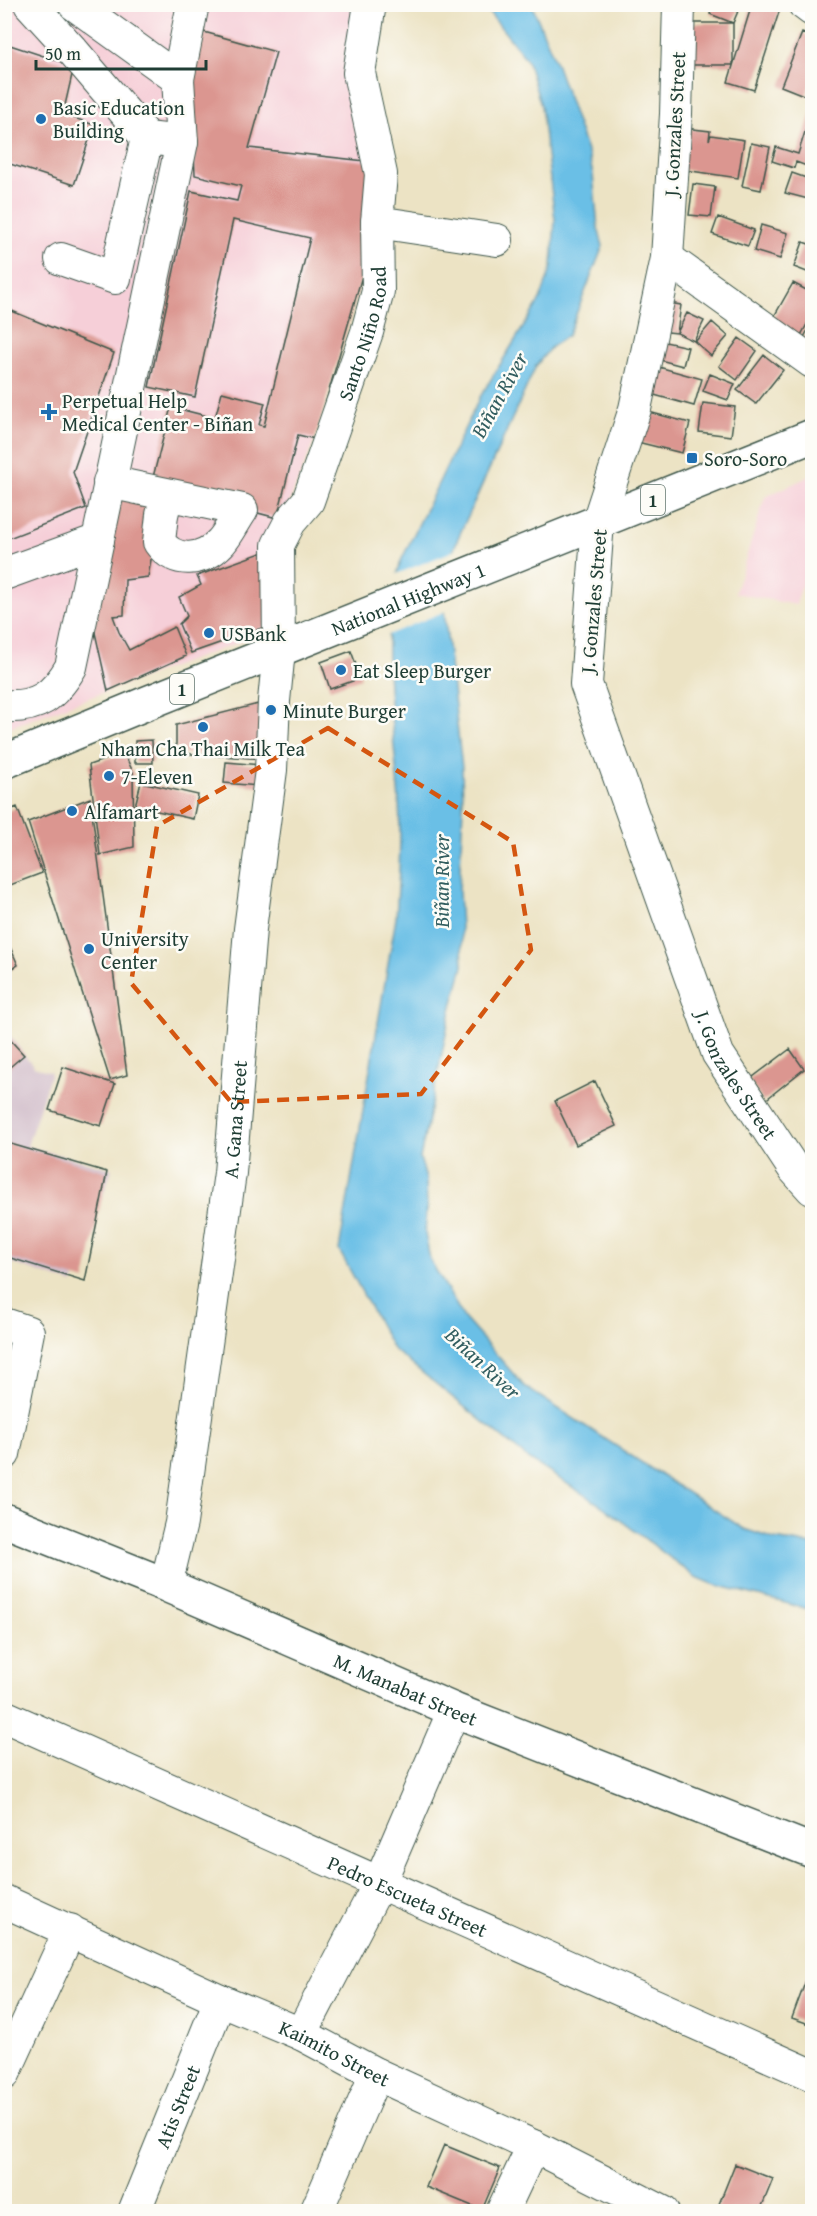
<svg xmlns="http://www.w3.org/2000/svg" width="817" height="2216" viewBox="0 0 817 2216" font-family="'Gentium Book Plus',serif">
	<rect width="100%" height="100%" fill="#fdfcf7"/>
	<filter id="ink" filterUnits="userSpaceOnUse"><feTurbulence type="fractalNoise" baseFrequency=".0167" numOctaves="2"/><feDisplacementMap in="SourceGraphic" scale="12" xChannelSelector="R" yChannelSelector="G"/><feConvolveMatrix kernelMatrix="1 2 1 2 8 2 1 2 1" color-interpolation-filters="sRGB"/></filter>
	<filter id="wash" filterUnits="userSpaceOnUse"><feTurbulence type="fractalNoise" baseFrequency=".008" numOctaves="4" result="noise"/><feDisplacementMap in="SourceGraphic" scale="24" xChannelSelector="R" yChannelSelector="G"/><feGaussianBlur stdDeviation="1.35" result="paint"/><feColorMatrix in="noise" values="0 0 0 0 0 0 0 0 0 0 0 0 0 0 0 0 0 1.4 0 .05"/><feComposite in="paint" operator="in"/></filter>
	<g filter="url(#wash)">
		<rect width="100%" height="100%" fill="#ece3c4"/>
		<path fill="#f6cfd8" d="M5 5H359L374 162 315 439 290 500 278 628 5 729Z
			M812 475V548L796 605 735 593 765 497Z"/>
		<path fill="#d1bdca" d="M4 1028 34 1067 51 1072 27 1146 112 1169 73 1284 5 1261Z"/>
		<path fill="#6abfe6" stroke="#447e8d" stroke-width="1.5" d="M486 5H532L556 63 589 157 593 174 598 228 603 246 568 335 550 348 536 366 458 538 450 560 443 601 462 768 463 806 459 891 463 966 451 1010 420 1158 426 1179 427 1207 425 1233 430 1260 464 1318 525 1387 744 1529 774 1539 812 1545V1610L713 1584 694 1576 602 1506 530 1460 393 1349 339 1250 396 918C399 875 402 832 398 789 392 713 377 636 401 561L480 397 540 300 552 266 555 220 541 106 527 60 487 10Z"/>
		<path fill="#ece3c4" d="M458 549 448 581 446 611 385 636 388 599 394 575Z"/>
		<g id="blocks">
			<path fill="#db9690" d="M713 4H741L733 23 710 14Z
				M752 4H763L780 9 754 90 728 82Z
				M690 23H733V65H689Z
				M204 32 276 52 249 148 374 162 366 262 315 439 298 435 277 518 151 485 171 407 215 418 222 392 265 403 259 425 264 426 310 238 233 220 195 397 149 387 191 191 237 201 241 186 195 175 191 79Z
				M802 33 812 37V80L806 96 781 86Z
				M4 43 74 66 63 114 94 125 74 185 4 162Z
				M812 110V168L796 162 794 168 772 161 776 147 798 154Z
				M684 128 710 131 709 140 711 135 744 140 738 178 678 169Z
				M751 143 770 147 761 190 742 186Z
				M792 173 812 180V200L785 193Z
				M693 184 715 187 711 217 689 215Z
				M718 217 754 230 748 246 712 234Z
				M761 225 788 233 780 259 754 251Z
				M803 242 812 245V274L794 267Z
				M793 283 812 293V315L800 337 771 322Z
				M662 302 681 305 677 333 658 331Z
				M7 309 114 353 73 472 86 508 4 540V315Z
				M687 313 704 321 694 341 677 333Z
				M712 322 728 336 711 356 695 342Z
				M812 322V356L798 349Z
				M739 338 757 351 737 380 719 366Z
				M661 341 688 347 683 366 656 359Z
				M764 355 783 370 756 404 737 390Z
				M655 366 702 379 694 406 647 393Z
				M710 374 735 384 728 400 703 391Z
				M703 403 735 407 731 436 699 432Z
				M645 411 690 423 682 453 637 442Z
				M118 493 141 499 140 505 160 507 148 577 125 580 124 615 113 616 119 632 129 650 174 627 186 656 108 691 94 628Z
				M275 548 276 623 191 653 179 624 187 616 179 597 201 585 197 576Z
				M351 651 361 678 330 689 321 662Z
				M266 702 268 759 176 753V725Z
				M152 740 153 763H135V741Z
				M124 753 133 772 134 847 100 855 89 765Z
				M226 762 261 765 259 786 224 783Z
				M141 782 198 795 193 819 135 806Z
				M90 798 127 1075 110 1080 28 822Z
				M17 807 42 873 5 887V812Z
				M4 933 18 965 4 974Z
				M4 1033 24 1055 4 1072Z
				M790 1049 804 1069 763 1102 749 1080Z
				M63 1067 115 1084 101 1126 49 1110Z
				M595 1081 616 1126 576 1145 555 1101Z
				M4 1142 107 1172 85 1281 4 1256Z
				M812 1964V2025L792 2018Z
				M444 2145 500 2168 482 2210 426 2187Z
				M735 2164 773 2179 760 2211H723L717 2209Z"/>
		</g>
	</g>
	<g filter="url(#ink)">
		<use href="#blocks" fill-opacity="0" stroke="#3e564a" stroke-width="1.5"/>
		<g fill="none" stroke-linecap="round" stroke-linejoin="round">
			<defs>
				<g id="minor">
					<path d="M30 4 73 51 147 138 182 142"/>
					<path d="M74 4 178 79"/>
					<path id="s1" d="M679 4 676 114 667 258 635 409 598 522 586 684 718 1054 794 1169 812 1189"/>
					<path d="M804 4 812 10"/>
					<path d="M377 222 497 240"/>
					<path d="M667 258 812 362"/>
					<path d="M61 259 115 278 147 138"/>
					<path d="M109 482 242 510C235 520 229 533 221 542 203 561 175 565 159 542L162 515 167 494"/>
					<path d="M4 574 98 540"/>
					<path d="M4 706C38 708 54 696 71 667L182 142 178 79 193 4"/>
					<path d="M4 1324 28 1332 4 1454"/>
					<path id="s2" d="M166 1585 181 1523 230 1173 250 929 271 770 274 701 279 650 278 545 290 522 308 501 367 332 378 291 377 222 381 174 359 73 370 4"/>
					<path id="s3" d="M4 1716 812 2075"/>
					<path id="s4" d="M4 1901 220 2000 301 2034 376 2074 533 2146 663 2212"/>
					<path d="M301 2034 380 1882 454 1710"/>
					<path d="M4 2074 70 1930"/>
					<path id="s5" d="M134 2212 220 2000"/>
					<path d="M316 2212 376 2074"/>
					<path d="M502 2212 533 2146"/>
				</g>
				<g id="major">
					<path id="s6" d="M4 1520 166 1585 454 1710 812 1851"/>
				</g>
				<g id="highway">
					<path id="s7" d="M4 762 142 705 812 436"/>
				</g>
			</defs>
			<use href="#minor" stroke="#3e564a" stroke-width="34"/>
			<use href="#major" stroke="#3e564a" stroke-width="36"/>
			<use href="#highway" stroke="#3e564a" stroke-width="36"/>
			<use href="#minor" stroke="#fff" stroke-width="32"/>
			<use href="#major" stroke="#fff" stroke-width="33"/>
			<use href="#highway" stroke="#fff" stroke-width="33"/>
		</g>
	</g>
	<path fill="none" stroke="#d45610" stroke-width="4.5" stroke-dasharray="12 8" stroke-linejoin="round" d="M328 728 513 842 531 950 421 1094 231 1102 131 983 157 826Z"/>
	<g fill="#1f6fb2" stroke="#fdfcf7" stroke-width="2">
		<circle cx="41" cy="119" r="6"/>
		<path d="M46 403h6v6h6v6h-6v6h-6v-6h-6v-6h6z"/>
		<rect x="686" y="452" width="12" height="12" rx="3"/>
		<circle cx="209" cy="633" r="6"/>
		<circle cx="341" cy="670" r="6"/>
		<circle cx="271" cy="710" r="6"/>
		<circle cx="203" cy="727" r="6"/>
		<circle cx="109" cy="776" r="6"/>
		<circle cx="72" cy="811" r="6"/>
		<circle cx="89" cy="949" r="6"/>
	</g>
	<g text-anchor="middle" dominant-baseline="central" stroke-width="5" stroke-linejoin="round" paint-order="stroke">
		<g fill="#fdfcf7" stroke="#62766e" stroke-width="1.5">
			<rect x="641" y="485" width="24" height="30" rx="4.5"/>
			<rect x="170" y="674" width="24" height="30" rx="4.5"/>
		</g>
		<g font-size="18" font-weight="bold" fill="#1f3d34">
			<text x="653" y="500">1</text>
			<text x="182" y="689">1</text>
		</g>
		<g font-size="20" fill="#1f3d34" stroke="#fdfcf7" text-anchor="start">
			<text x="53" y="107">Basic Education<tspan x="53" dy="23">Building</tspan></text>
			<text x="62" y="400">Perpetual Help<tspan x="62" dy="23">Medical Center - Biñan</tspan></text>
			<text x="704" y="458">Soro-Soro</text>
			<text x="221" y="633">USBank</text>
			<text x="353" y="670">Eat Sleep Burger</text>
			<text x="283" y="710">Minute Burger</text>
			<text x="203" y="748" text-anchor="middle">Nham Cha Thai Milk Tea</text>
			<text x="121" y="776">7-Eleven</text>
			<text x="84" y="811">Alfamart</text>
			<text x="101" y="938">University<tspan x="101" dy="23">Center</tspan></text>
		</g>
		<g font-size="20" fill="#1f3d34" stroke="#fdfcf7">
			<text transform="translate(674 124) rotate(-87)">J. Gonzales Street</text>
			<text stroke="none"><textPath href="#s2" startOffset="1278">Santo Niño Road</textPath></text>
			<text stroke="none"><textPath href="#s7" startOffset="436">National Highway 1</textPath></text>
			<text transform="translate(593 601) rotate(-85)">J. Gonzales Street</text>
			<text stroke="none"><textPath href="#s1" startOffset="1110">J. Gonzales Street</textPath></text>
			<text stroke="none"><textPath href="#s2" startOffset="471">A. Gana Street</textPath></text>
			<text stroke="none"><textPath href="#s6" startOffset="436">M. Manabat Street</textPath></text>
			<text stroke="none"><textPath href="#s3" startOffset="442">Pedro Escueta Street</textPath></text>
			<text stroke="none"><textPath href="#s4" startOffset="364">Kaimito Street</textPath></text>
			<text stroke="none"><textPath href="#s5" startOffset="114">Atis Street</textPath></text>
		</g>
		<g font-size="21" font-style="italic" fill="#325e60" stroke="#fdfcf7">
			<text transform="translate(499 395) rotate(-61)">Biñan River</text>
			<text transform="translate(441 881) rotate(-90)">Biñan River</text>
			<text transform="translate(483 1363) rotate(43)">Biñan River</text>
		</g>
	</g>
	<rect width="817" height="2216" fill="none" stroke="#fdfcf7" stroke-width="24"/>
	<path d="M36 60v9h170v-9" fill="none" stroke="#1f3d34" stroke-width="3"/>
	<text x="45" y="60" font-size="18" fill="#1f3d34" stroke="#fdfcf7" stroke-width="4.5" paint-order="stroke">50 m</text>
</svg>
